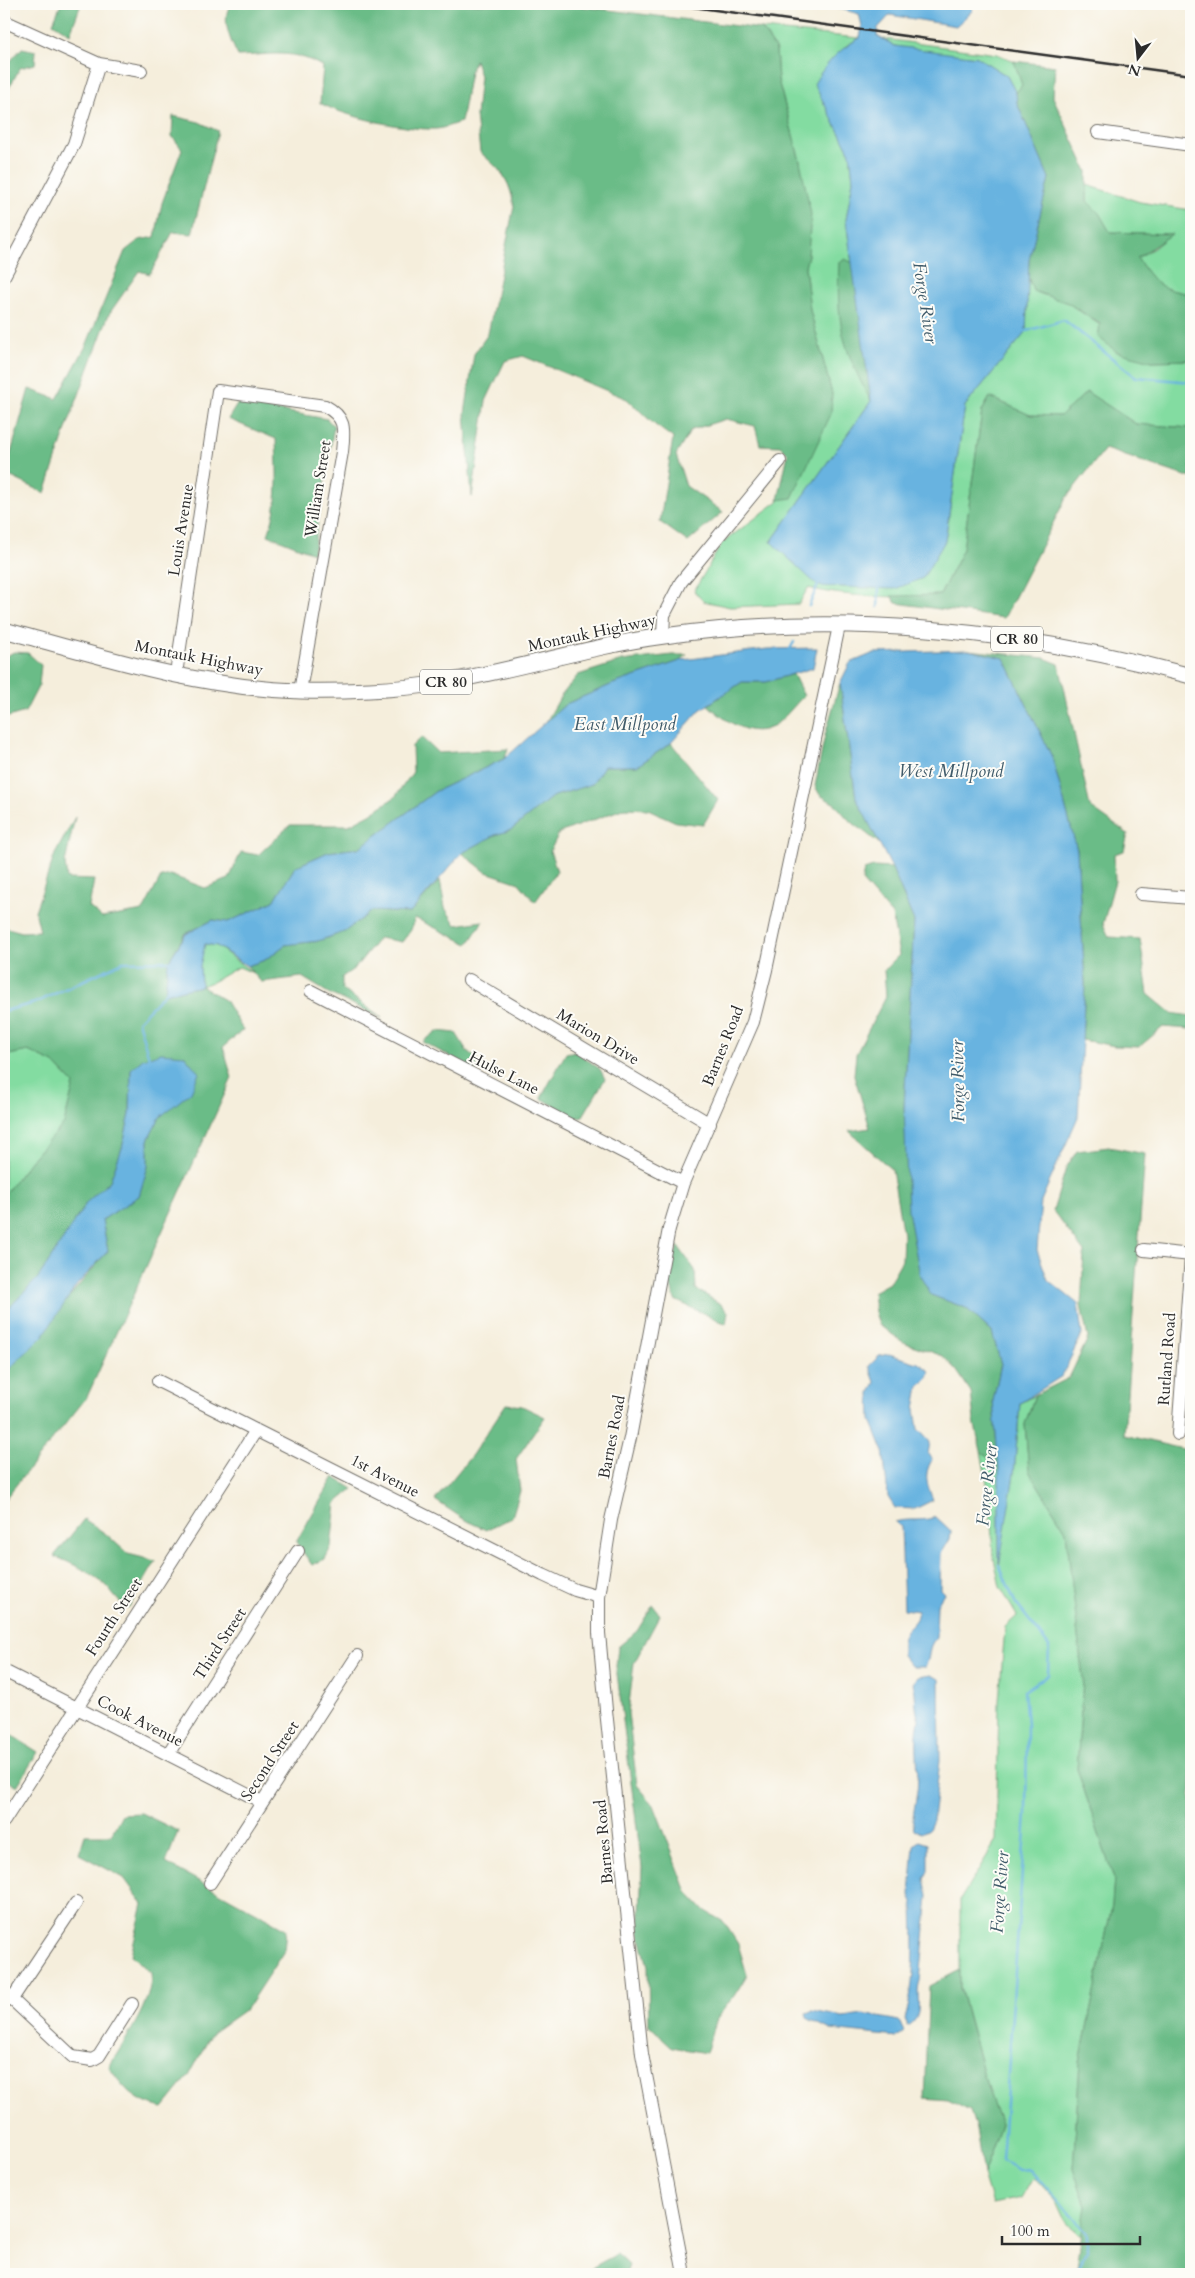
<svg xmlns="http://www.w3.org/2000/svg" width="1195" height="2278" viewBox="0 0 1195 2278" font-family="Cardo,serif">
	<rect width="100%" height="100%" fill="#fdfcf7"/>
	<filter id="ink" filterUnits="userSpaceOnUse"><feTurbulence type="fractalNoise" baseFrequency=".02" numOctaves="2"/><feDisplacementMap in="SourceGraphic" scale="10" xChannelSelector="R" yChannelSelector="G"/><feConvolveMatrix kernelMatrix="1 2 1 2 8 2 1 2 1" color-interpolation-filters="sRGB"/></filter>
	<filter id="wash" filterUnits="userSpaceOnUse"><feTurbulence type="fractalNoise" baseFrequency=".0096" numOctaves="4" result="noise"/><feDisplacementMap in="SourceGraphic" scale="20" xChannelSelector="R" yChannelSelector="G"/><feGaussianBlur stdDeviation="1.12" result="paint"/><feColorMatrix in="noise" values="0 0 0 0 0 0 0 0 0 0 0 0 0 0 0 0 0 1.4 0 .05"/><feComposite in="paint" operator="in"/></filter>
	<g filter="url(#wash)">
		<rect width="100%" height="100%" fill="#f5eedc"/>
		<path fill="#83dca1" stroke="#578466" d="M762 29 860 38 847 45 814 84 850 153 853 180 846 220 871 401 771 542 945 541 965 406 1026 332 1028 276 1033 291 1068 303 1152 361 1191 360V428L1136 424 1087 392 1060 416 1030 415 990 397 982 411 963 549 940 595C900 598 847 598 808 588L799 604 730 607 703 601 694 591 722 543 781 499 792 497 832 394 810 310 805 266 808 255 800 161 778 80 776 50Z
			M884 39 997 54 1014 61 1022 85 1016 93 1007 76 977 57 915 50 895 46Z
			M1087 185 1140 202 1191 210V294C1158 289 1156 285 1137 258L1154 248 1171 234 1110 232 1099 214 1087 201Z
			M204 944 217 946 253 973 239 967C226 973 216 982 201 986L200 966Z
			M28 1051 54 1063 74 1084 64 1124 36 1154 4 1195V1056Z
			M1035 1395 1025 1424 1029 1471 1066 1531 1083 1680 1077 1769 1114 1879 1112 1905 1080 2062 1073 2169 1086 2205 1082 2237 1066 2223 1056 2201 1034 2177 1022 2198 992 2204 983 2175 1001 2125 988 2090 960 1987V1900L996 1841 999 1701 1005 1627 1017 1616 1000 1587 993 1554 989 1494 981 1451 999 1469V1563L1014 1474 1020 1403Z"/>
		<path fill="#6abc87" stroke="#4a7459" d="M61 4H81L70 34 53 23Z
			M231 4H560L762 29 776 50 778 80 800 161 811 214 808 255 805 267 810 310 832 394 831 414 792 498 778 500 788 454 780 446 760 445 755 426 726 419 691 430 676 455 686 486 723 512 688 542 660 522 673 438 654 424 627 399 523 356 505 361 486 401 472 497 465 414 474 354 488 334 514 206C509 177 501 171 480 152L476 116 480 76 475 60 470 72 461 122C453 124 443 129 435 129 406 130 345 117 320 103L323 67C293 48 271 55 238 56 231 42 220 19 231 4Z
			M22 48 36 51 35 64 20 68 4 97V68Z
			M1014 61 1055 66 1053 97 1087 171V201L1099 213 1110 232 1172 234 1137 258C1156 285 1159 289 1191 294V360L1152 361 1117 352 1098 337 1100 324 1068 303 1033 291 1028 276 1029 260 1049 178 1017 103 1016 93 1022 85Z
			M173 116 199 122 218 131 192 234 173 232 150 274 139 271 109 314 65 432 45 493 5 474 29 389 57 399 86 346 125 251 139 240 155 237 162 203 182 149 172 136Z
			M845 259 853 263 871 401C842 348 836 322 839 262Z
			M1087 392 1136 424 1191 428V478L1105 449 1066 498 1004 618 896 603 891 596 940 595 963 549 982 411 990 397 1030 415 1060 416Z
			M238 403 327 419 334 426 313 553 268 535C280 503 277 473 276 439L228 419Z
			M968 650 1044 658 1059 664 1090 807 1128 834 1124 851 1114 854 1115 881 1103 924 1109 937 1140 939 1148 994 1171 1013 1191 1016 1190 1029 1163 1027 1139 1047 1115 1046 1082 1040 1085 984 1077 850 1052 757 1004 658Z
			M14 652 28 653 41 665 39 685 25 712 5 718 4 657Z
			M672 655H687L680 661 613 684 566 704 546 722 561 696 578 675 622 661Z
			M793 674 804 696C794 705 784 720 773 726 751 740 724 720 708 705L742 682H766Z
			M840 683 856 798 880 844 848 819 835 804 820 795 815 786 825 735Z
			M421 737 438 753 508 749 504 759 436 791 359 848 328 852 295 867 274 901 228 922 213 920 185 934 168 962 165 994 201 986 225 1000 243 1030 223 1047 232 1078 87 1397 4 1500V1374L108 1251 102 1220 139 1196 148 1166V1140L160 1117 171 1107 131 1069 130 1114 122 1148 110 1181 87 1202 38 1278 4 1313V1195L36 1154 64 1124 74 1084 54 1063 28 1051 4 1056V927L22 932 40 931 35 911 55 854 75 817 65 863 67 879 94 880 89 907 102 918 143 911 161 877 170 875 205 888 229 879 241 852 258 855 290 825H349L370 814 395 797 413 772 412 746Z
			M671 743 718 800 703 825 676 822 648 809 625 808 559 833 550 851 557 871 535 902 519 883 486 872 462 853 495 835 511 830 552 797 592 784 604 766H637Z
			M873 867 892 868 914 921 904 1108 931 1295 966 1308 992 1332 1001 1364 993 1401 999 1469 981 1451 974 1421 971 1392 957 1371 943 1356 903 1342 879 1325 875 1312 873 1292 889 1283 902 1260 903 1235 892 1170 849 1131 870 1128 854 1075 856 1054 886 996 884 970 899 955 892 915 862 881 864 870Z
			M440 880 445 908 456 925 483 921 468 944 415 918 411 930 402 942 379 938 355 968 342 977V989L382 1018 330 994 302 977 261 982 247 966 265 960 285 945 318 941 344 932 372 911 410 913Z
			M437 1031 456 1033 467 1051 476 1058 477 1071 423 1042Z
			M575 1051 600 1069 605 1079 583 1116 575 1118 541 1098 566 1053Z
			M1109 1147 1145 1154 1124 1435 1191 1451V1494L1185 1538 1191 1544V1616L1186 1637 1191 1648V2274H1076L1086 2205 1073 2169 1080 2062 1112 1905 1114 1879 1077 1769 1083 1680 1066 1531 1029 1471 1025 1424 1035 1395 1069 1378 1088 1338 1081 1306 1084 1252 1053 1211 1066 1168 1077 1151Z
			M678 1246 695 1270 696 1289 722 1305 728 1312 726 1324 675 1300 668 1276Z
			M506 1404 522 1406 545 1417 516 1459 520 1491 512 1517 486 1530 465 1520 435 1500 472 1455Z
			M334 1477 353 1489 336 1503 331 1547 325 1559 312 1565 296 1542Z
			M84 1519 106 1534 128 1554 156 1561 128 1609C118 1602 114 1595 106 1586 91 1572 73 1564 54 1556Z
			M653 1605 660 1615 634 1663 628 1713 637 1785 654 1805 687 1892 705 1911 724 1922 738 1944 747 1975 734 1996 717 2018 706 2053 672 2047 649 2025 648 1966 639 1934 642 1867 616 1666 618 1647 637 1631Z
			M5 1731 38 1752 17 1786 4 1777Z
			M141 1813 178 1831 166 1863 286 1929 284 1951 246 2009 212 2033 189 2076 163 2108C136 2103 124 2089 109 2067 124 2041 153 2002 151 1973L131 1955 143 1904 124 1878 79 1854 85 1835H111L122 1814Z
			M960 1970V1988L988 2090 1001 2125 983 2175 976 2129 970 2111 948 2100 924 2098 929 1986Z
			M617 2254 629 2265 626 2274H588L591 2268Z"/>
		<path fill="#67b3e0" stroke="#496f86" d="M823 4H973L972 11 956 26 890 15 878 28 877 36 895 46 977 57 1007 76 1016 93 1017 103 1049 178 1029 260 1026 332 965 406 945 541 923 578 895 589 818 586 771 542 871 401 846 220 853 180 850 153 814 84C825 64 839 49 860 38L862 26 859 14Z
			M817 648 813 668 766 682H742L700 710 671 743 637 766H604L592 784 552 797 511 830 495 835 462 853 410 913 372 911 344 932 318 941 285 945 265 960 247 966 217 946 205 944 200 966 201 986 165 994 168 962 186 934 213 920 228 922 274 901 295 867 328 852 359 848 436 791 504 759 566 704 613 684 683 660 767 649Z
			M968 650 1004 658 1052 757 1077 850 1085 984 1078 1117 1041 1201 1037 1250 1048 1280 1078 1304 1082 1334 1062 1376 1020 1403 1014 1474 999 1567V1469L993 1401 1001 1364 992 1332 966 1308 931 1295 920 1276 908 1210 904 1108 914 921 892 868 856 798 840 683 850 663 874 653Z
			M161 1053 184 1055 199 1073 191 1092 160 1117 148 1140V1166L139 1196 102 1220 108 1251 76 1286 43 1336 4 1374V1313L38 1278 87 1202 110 1181 122 1148 130 1114 131 1069 143 1059Z
			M889 1354 918 1363 930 1371 928 1378 919 1386 915 1409 918 1429 930 1442 928 1454 932 1460C923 1475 927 1484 933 1500L915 1509 895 1508 888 1497 883 1450 871 1420 870 1393 875 1382 869 1366 879 1356Z
			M936 1517 951 1531 950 1539 941 1554 940 1589 944 1593 937 1604 936 1638C926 1649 932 1655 925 1667H912L902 1655C902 1648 901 1640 904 1634 908 1625 919 1622 917 1611L904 1609 901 1527 895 1522C909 1518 923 1522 936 1517Z
			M930 1675 939 1679 940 1760 933 1820 929 1829 921 1833 914 1829C911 1819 915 1808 916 1798 921 1772 913 1743 919 1720 914 1708 917 1696 913 1683L918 1677Z
			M919 1841 928 1844V1871L924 1879 928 1896 920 1981C914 1996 926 2016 908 2026L905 2019C916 1982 914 1941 913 1902L910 1895 914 1845Z
			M812 2011 843 2017 863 2014 899 2021 904 2032 897 2037 831 2030 807 2018 806 2013Z"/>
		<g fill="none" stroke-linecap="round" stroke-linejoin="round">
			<path stroke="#67b3e0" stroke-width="2.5" d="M1023 332 1064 320 1136 377 1191 382
				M809 606 818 585
				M878 607 879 585
				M790 649 794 642
				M4 1011 35 1003 123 962 169 961
				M149 1058 138 1021 166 992
				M999 1565 1015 1602 1049 1646 1048 1675 1024 1691 1027 1724 1026 1813 1002 2161 1019 2170 1030 2169 1087 2233V2251L1074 2274"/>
		</g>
	</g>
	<g filter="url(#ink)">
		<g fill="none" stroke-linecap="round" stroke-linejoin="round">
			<defs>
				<path id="minor" d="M4 21 99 64 141 71
					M1098 132 1191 145
					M4 276 74 144 99 64
					M663 636 664 615 681 582 780 461
					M176 674 218 391 325 406C347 418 344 430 342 452L300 691
					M1141 894 1191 898
					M469 980 710 1124
					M311 991 683 1183
					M1144 1250 1191 1255
					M158 1381 543 1575 575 1590 599 1597
					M1178 1434 1191 1256
					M4 1671 262 1802
					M168 1754 298 1551
					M4 1821 255 1432
					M210 1883 357 1656
					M4 1992 73 2057 92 2060 99 2056 132 2004
					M12 1999 76 1903
					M684 2274 642 2054 606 1710 599 1633V1597L611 1520 630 1438 669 1229 683 1183 753 1022 766 970 839 626"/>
				<path id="major" d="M4 630C100 656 199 688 300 691 340 692 399 690 439 683 514 671 588 646 664 636 840 611 1020 630 1191 676"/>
			</defs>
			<use href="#minor" stroke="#726f69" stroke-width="14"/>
			<use href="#major" stroke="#726f69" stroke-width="17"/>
			<use href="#minor" stroke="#fff" stroke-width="12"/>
			<use href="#major" stroke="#fff" stroke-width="15"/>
			<path stroke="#2b2b2b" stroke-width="2.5" d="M671 4 1191 75"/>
		</g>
	</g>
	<g text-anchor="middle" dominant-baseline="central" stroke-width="4" stroke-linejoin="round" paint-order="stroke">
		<g fill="#fdfcf7" stroke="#6a6a68" stroke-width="1">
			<rect x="991" y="626.5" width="52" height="25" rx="4"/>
			<rect x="420" y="669.5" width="52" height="25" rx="4"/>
		</g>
		<g font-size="15" font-weight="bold" fill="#2b2b2b">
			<text x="1017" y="639">CR 80</text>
			<text x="446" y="682">CR 80</text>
		</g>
		<g font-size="16" fill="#2b2b2b" stroke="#fdfcf7">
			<text transform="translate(318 489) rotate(-81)">William Street</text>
			<text transform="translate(181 530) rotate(-81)">Louis Avenue</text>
			<text transform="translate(592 633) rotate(-12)">Montauk Highway</text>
			<text transform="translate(199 658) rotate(11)">Montauk Highway</text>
			<text transform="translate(598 1037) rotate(31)">Marion Drive</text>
			<text transform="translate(723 1046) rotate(-68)">Barnes Road</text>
			<text transform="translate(504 1073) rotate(27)">Hulse Lane</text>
			<text transform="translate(1167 1359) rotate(-86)">Rutland Road</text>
			<text transform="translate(612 1437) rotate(-79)">Barnes Road</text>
			<text transform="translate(385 1476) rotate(27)">1st Avenue</text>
			<text transform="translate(114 1617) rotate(-57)">Fourth Street</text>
			<text transform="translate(220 1644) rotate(-57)">Third Street</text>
			<text transform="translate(140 1721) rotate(27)">Cook Avenue</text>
			<text transform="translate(270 1761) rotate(-57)">Second Street</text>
			<text transform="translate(604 1842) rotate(-95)">Barnes Road</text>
		</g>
		<g font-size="18" font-style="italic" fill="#405b6a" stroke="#fdfcf7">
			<text transform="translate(925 303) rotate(81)">Forge River</text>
			<text x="625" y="724">East Millpond</text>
			<text x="951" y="771">West Millpond</text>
			<text transform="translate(958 1081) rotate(-91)">Forge River</text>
			<text transform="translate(987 1485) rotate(-84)">Forge River</text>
			<text transform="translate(1000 1892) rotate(-86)">Forge River</text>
		</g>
	</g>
	<rect width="1195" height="2278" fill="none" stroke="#fdfcf7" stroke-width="20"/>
	<g transform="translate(1138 58) rotate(196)" stroke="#fdfcf7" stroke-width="4" paint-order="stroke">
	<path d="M0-4L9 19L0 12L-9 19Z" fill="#2b2b2b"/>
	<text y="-8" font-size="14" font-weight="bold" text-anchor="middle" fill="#2b2b2b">N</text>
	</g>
	<path d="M1002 2236v8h138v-8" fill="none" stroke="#2b2b2b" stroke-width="2.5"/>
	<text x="1010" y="2236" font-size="15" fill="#2b2b2b" stroke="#fdfcf7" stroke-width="4" paint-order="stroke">100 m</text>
</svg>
